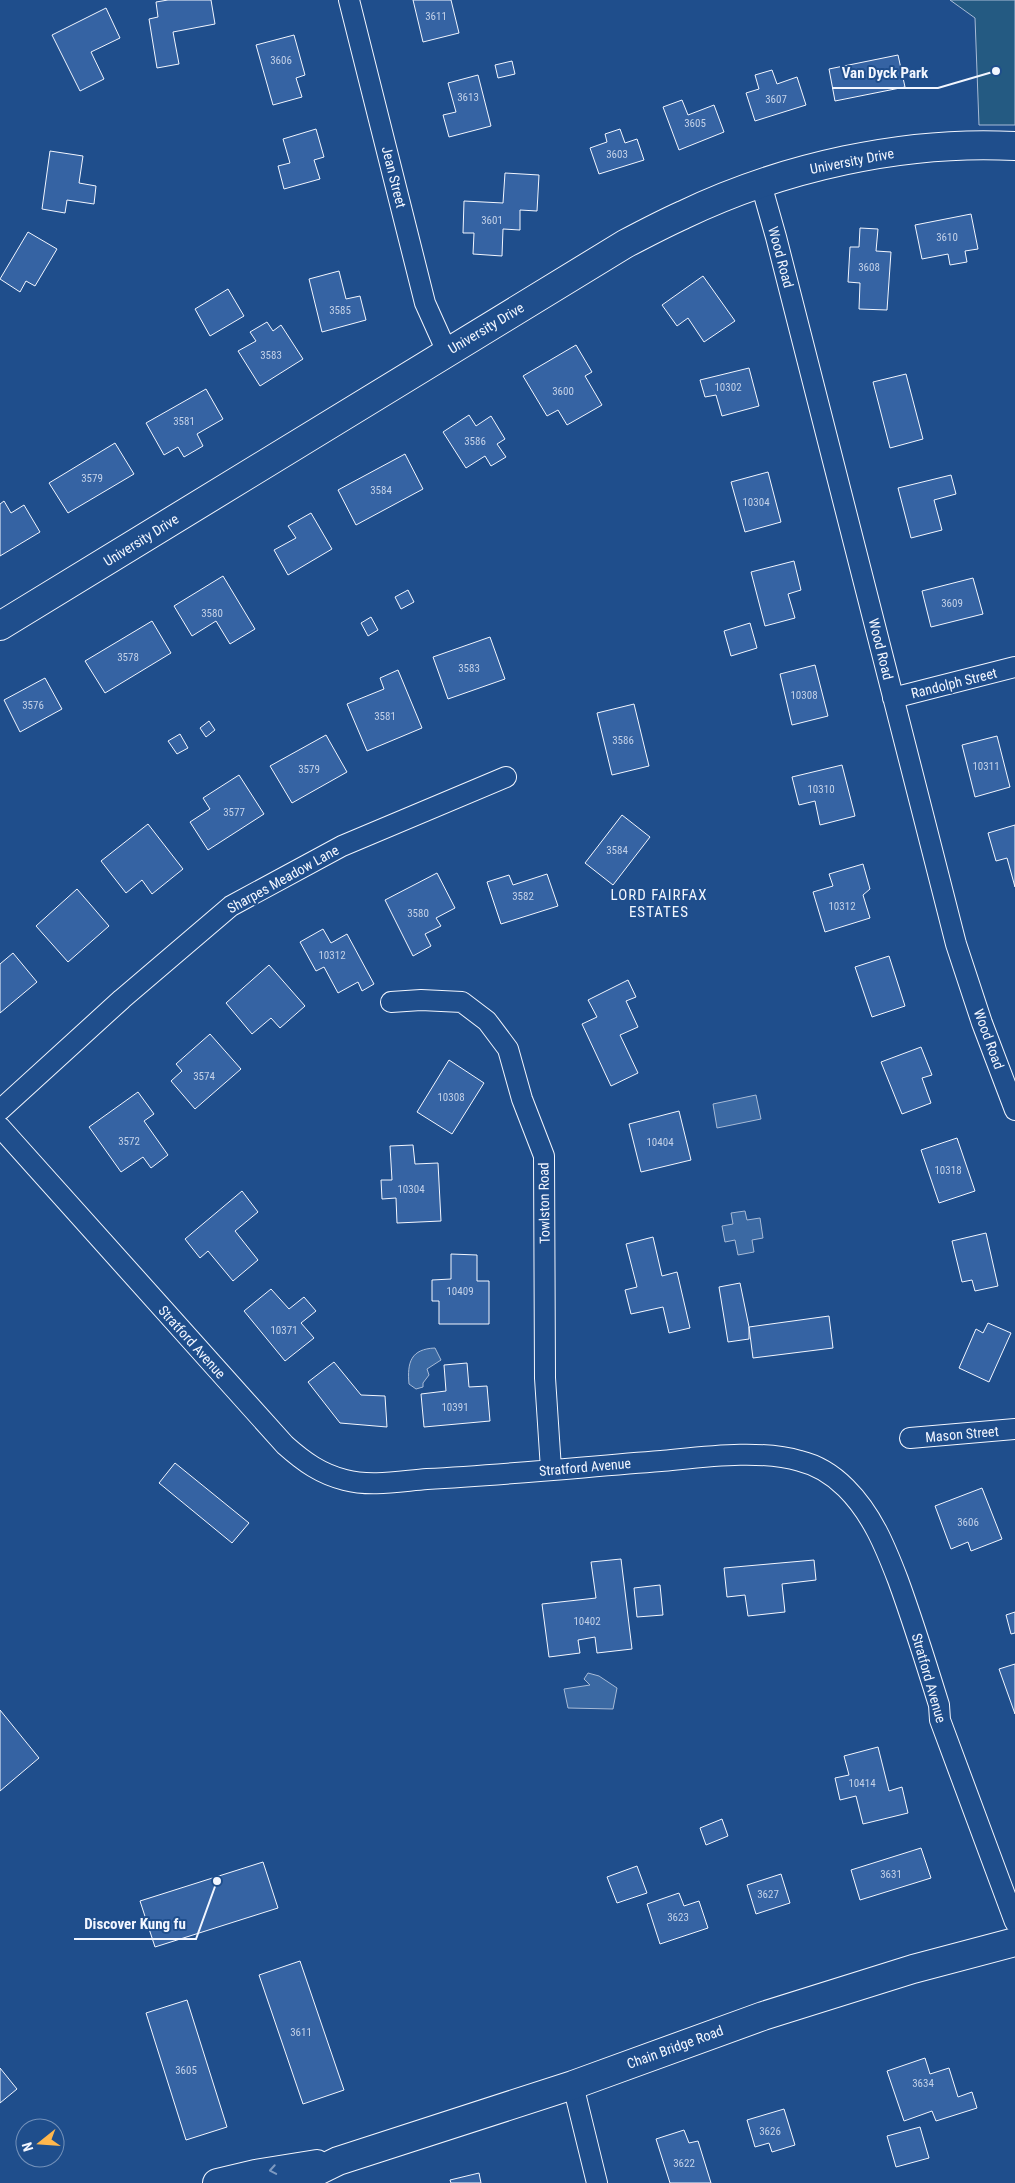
<svg xmlns="http://www.w3.org/2000/svg" width="1015" height="2183" viewBox="0 0 1015 2183" font-family="'Roboto Condensed',sans-serif">
	<rect width="100%" height="100%" fill="#1f4e8c"/>
	<path fill="#245a82" stroke="#a8bbd7" d="M950 0H1015V125H979L975 18Z"/>
	<path fill="#3b69a3" stroke="#a8bbd7" d="M756 1095 761 1119 717 1128 713 1104Z
		M745 1211 747 1220 760 1218 763 1238 752 1240 754 1252 738 1255 735 1240 725 1242 722 1226 733 1224 731 1213Z
		M435 1348 441 1360 427 1369 429 1375 423 1383V1387L416 1389 409 1384C407 1362 411 1349 435 1348Z
		M588 1673 599 1676 617 1688 613 1709 568 1708 564 1689 590 1685 584 1679Z"/>
	<path fill="#3563a3" stroke="#f2f6ff" d="M168 0H211L215 24 173 32 179 64 157 68 149 19 158 17 156 2Z
		M413 0H451L459 33 423 42Z
		M106 8 120 38 91 52 104 79 80 91 52 35Z
		M294 35 305 75 296 78 302 97 273 105 256 45Z
		M898 55 905 87 835 101 829 69Z
		M512 61 515 74 498 78 495 65Z
		M772 70 777 84 797 77 806 105 755 121 746 93 759 89 755 75Z
		M478 75 491 126 449 137 443 115 456 112 448 83Z
		M682 100 688 115 714 105 724 132 679 150 663 107Z
		M316 129 324 157 314 160 320 179 284 189 278 166 290 163 283 139Z
		M620 129 625 143 637 139 644 160 599 174 590 148 607 142 605 134Z
		M50 151 83 156 79 183 96 186 94 204 67 200 65 213 42 209Z
		M505 173 539 175 537 211 520 210V230L503 229 502 256 473 254 474 233H463L464 201 503 203Z
		M971 214 978 249 965 251 967 262 950 265 948 254 922 259 915 225Z
		M860 228 878 229 876 251 891 252 887 310 859 309 860 283 848 282 850 247H859Z
		M28 232 57 249 35 286 26 281 20 292 0 279Z
		M339 271 346 299 360 296 366 320 322 332 309 279Z
		M703 276 735 321 704 342 688 318 677 326 662 305Z
		M228 289 244 316 210 336 195 309Z
		M267 322 273 331 281 325 303 359 260 386 238 351 256 341 250 332Z
		M576 345 592 372 585 376 602 405 567 425 558 410 547 416 523 376Z
		M749 368 759 406 722 416 716 395 705 397 700 380Z
		M906 374 923 439 890 448 873 382Z
		M206 389 223 419 197 434 203 446 184 457 178 447 164 455 146 423Z
		M469 415 476 426 491 416 505 439 497 444 506 457 491 466 485 456 466 468 443 432Z
		M115 443 134 474 68 513 49 483Z
		M405 454 423 489 356 525 338 490Z
		M768 472 781 522 745 532 731 482Z
		M951 475 956 494 934 500 942 530 911 538 898 488Z
		M4 501 11 513 24 505 40 532 0 556V504Z
		M311 513 332 549 288 575 274 550 296 538 288 526Z
		M794 561 801 590 788 594 795 618 765 626 751 572Z
		M223 576 255 629 230 644 216 621 192 636 174 606Z
		M973 578 983 614 931 627 922 591Z
		M408 590 414 602 401 609 395 597Z
		M371 617 378 630 368 636 361 623Z
		M152 621 171 653 105 693 85 661Z
		M750 623 757 648 731 656 724 631Z
		M490 637 505 679 448 699 433 657Z
		M815 665 828 716 792 725 780 674Z
		M398 670 422 728 367 751 347 704 384 689 380 678Z
		M45 678 62 709 20 732 4 700Z
		M634 704 649 766 612 775 597 713Z
		M209 721 215 730 206 737 200 728Z
		M180 734 188 748 177 754 168 741Z
		M326 735 347 772 292 803 270 766Z
		M997 736 1010 787 975 797 962 745Z
		M842 765 855 816 820 825 815 801 799 805 792 777Z
		M239 775 264 814 208 850 190 822 210 809 203 798Z
		M622 815 650 837 613 885 585 863Z
		M148 824 183 869 152 894 142 880 126 893 101 861Z
		M1015 825V887L1007 858 996 861 988 833Z
		M863 864 870 889 863 895 870 918 825 932 813 892 833 886 829 874Z
		M437 873 455 908 436 918 441 926 425 934 431 946 413 956 385 900Z
		M547 874 558 906 501 924 487 882 509 875 513 885Z
		M77 889 109 926 68 962 36 926Z
		M323 929 331 943 347 934 374 984 362 991 358 982 338 993 324 967 316 971 300 942Z
		M13 953 37 982 0 1013V964Z
		M889 956 905 1006 872 1017 855 967Z
		M269 965 305 1006 280 1028 271 1018 252 1034 226 1003Z
		M628 980 636 997 626 1001 638 1027 620 1035 638 1073 611 1086 582 1024 597 1017 588 1000Z
		M210 1034 241 1069 195 1109 171 1081 182 1071 176 1064Z
		M921 1047 932 1075 922 1078 931 1103 902 1114 881 1062Z
		M449 1060 484 1083 452 1134 417 1112Z
		M138 1092 154 1114 144 1121 168 1155 151 1168 143 1157 121 1172 89 1127Z
		M679 1111 691 1160 641 1172 629 1124Z
		M957 1138 975 1191 939 1203 921 1150Z
		M413 1145 415 1164 438 1163 441 1221 397 1223 396 1198 382 1199 381 1180H392L390 1146Z
		M242 1191 258 1212 235 1231 258 1260 233 1281 208 1251 200 1258 185 1239Z
		M986 1233 998 1286 975 1291 972 1280 962 1282 952 1241Z
		M653 1237 662 1276 677 1272 690 1328 669 1333 663 1307 631 1314 625 1290 637 1287 626 1244Z
		M451 1254 477 1255V1281H489V1324H439V1301H432V1280L451 1279Z
		M740 1283 749 1327V1339L728 1342 719 1287Z
		M271 1289 289 1309 304 1297 316 1311 301 1323 314 1338 285 1361 244 1311Z
		M829 1316 833 1348 753 1358 749 1327Z
		M988 1323 1011 1333 989 1382 959 1368 976 1329 983 1333Z
		M334 1362 361 1395 385 1396 387 1427 340 1423 308 1382Z
		M467 1363 469 1387 487 1386 490 1421 424 1427 421 1394 446 1391 444 1365Z
		M175 1463 249 1523 232 1543 159 1483Z
		M982 1488 1002 1539 971 1551 968 1542 951 1549 935 1506Z
		M621 1559 632 1649 597 1653 595 1637 578 1640 580 1653 549 1657 542 1604 596 1598 591 1562Z
		M814 1560 816 1580 782 1584 785 1612 748 1616 745 1595 727 1597 724 1568Z
		M660 1585 663 1615 637 1617 634 1588Z
		M1015 1612V1633L1011 1634 1006 1615Z
		M1015 1664V1714L999 1669Z
		M0 1710 39 1758 0 1791Z
		M878 1747 889 1791 902 1787 908 1813 863 1824 856 1796 840 1800 835 1778 849 1775 844 1756Z
		M722 1819 728 1836 706 1845 700 1828Z
		M921 1848 931 1878 860 1900 851 1870Z
		M263 1862 278 1908 155 1947 140 1901Z
		M637 1866 647 1893 617 1903 607 1877Z
		M781 1874 790 1903 756 1914 747 1885Z
		M679 1893 684 1906 699 1901 708 1928 660 1944 647 1904Z
		M300 1961 344 2090 303 2104 259 1975Z
		M187 2000 227 2127 186 2140 146 2013Z
		M925 2058 930 2074 949 2068 958 2097 972 2092 977 2108 936 2121 932 2111 904 2121 887 2071Z
		M0 2068 17 2089 0 2103Z
		M784 2109 795 2145 772 2152 769 2143 755 2147 747 2120Z
		M920 2127 929 2158 896 2167 887 2136Z
		M684 2130 689 2143 698 2141 711 2183H670L656 2139Z
		M479 2173 481 2183H451L450 2180Z"/>
	<g fill="none" stroke-linecap="round" stroke-linejoin="round">
		<defs>
			<path id="street" d="M349 0 425 303 447 352
				M761 184 776 237 956 944 982 1023 1015 1110
				M893 698 1015 667
				M391 1002 421 1000 462 1002 487 1021 508 1049 522 1099 544 1156 545 1378 551 1469
				M0 1110 122 999 231 906 342 846 506 777
				M0 1127 285 1445C304 1462 321 1474 345 1480 371 1487 401 1481 427 1479 505 1475 583 1467 661 1461 703 1457 760 1449 800 1461 817 1465 834 1476 846 1488 872 1514 885 1546 898 1580 913 1621 926 1663 939 1705L940 1720 1015 1922
				M910 1438 1015 1429
				M573 2085 597 2183"/>
			<path id="secondary" d="M0 626 625 244C644 234 663 224 683 215 783 167 905 140 1015 146"/>
			<path id="primary" d="M217 2183 255 2174 317 2164
				M293 2183 338 2161 573 2085 763 2016 913 1969 1015 1942"/>
		</defs>
		<use href="#street" stroke="#f2f6ff" stroke-width="22"/>
		<use href="#secondary" stroke="#f2f6ff" stroke-width="30"/>
		<use href="#primary" stroke="#f2f6ff" stroke-width="30"/>
		<use href="#street" stroke="#1f4e8c" stroke-width="20"/>
		<use href="#secondary" stroke="#1f4e8c" stroke-width="28"/>
		<use href="#primary" stroke="#1f4e8c" stroke-width="28"/>
	</g>
	<defs><path id="oneway-chevron" d="M-2-3.5L2.5 0L-2 3.5" fill="none" stroke-width="1.6" stroke-linecap="round" stroke-linejoin="round" transform="scale(1.25)"/></defs>
	<use stroke="#7e9ac0" href="#oneway-chevron" transform="translate(273 2170) rotate(170)"/>
	<g text-anchor="middle" dominant-baseline="central" stroke-width="4" stroke-linejoin="round" paint-order="stroke">
		<g font-size="11" fill="#c3d1e8">
			<text x="436" y="16">3611</text>
			<text x="281" y="60">3606</text>
			<text x="468" y="97">3613</text>
			<text x="776" y="99">3607</text>
			<text x="695" y="123">3605</text>
			<text x="617" y="154">3603</text>
			<text x="492" y="220">3601</text>
			<text x="947" y="237">3610</text>
			<text x="869" y="267">3608</text>
			<text x="340" y="310">3585</text>
			<text x="271" y="355">3583</text>
			<text x="728" y="387">10302</text>
			<text x="563" y="391">3600</text>
			<text x="184" y="421">3581</text>
			<text x="475" y="441">3586</text>
			<text x="92" y="478">3579</text>
			<text x="381" y="490">3584</text>
			<text x="756" y="502">10304</text>
			<text x="952" y="603">3609</text>
			<text x="212" y="613">3580</text>
			<text x="128" y="657">3578</text>
			<text x="469" y="668">3583</text>
			<text x="804" y="695">10308</text>
			<text x="33" y="705">3576</text>
			<text x="385" y="716">3581</text>
			<text x="623" y="740">3586</text>
			<text x="986" y="766">10311</text>
			<text x="309" y="769">3579</text>
			<text x="821" y="789">10310</text>
			<text x="234" y="812">3577</text>
			<text x="617" y="850">3584</text>
			<text x="523" y="896">3582</text>
			<text x="842" y="906">10312</text>
			<text x="418" y="913">3580</text>
			<text x="332" y="955">10312</text>
			<text x="204" y="1076">3574</text>
			<text x="451" y="1097">10308</text>
			<text x="129" y="1141">3572</text>
			<text x="660" y="1142">10404</text>
			<text x="948" y="1170">10318</text>
			<text x="411" y="1189">10304</text>
			<text x="460" y="1291">10409</text>
			<text x="284" y="1330">10371</text>
			<text x="455" y="1407">10391</text>
			<text x="968" y="1522">3606</text>
			<text x="587" y="1621">10402</text>
			<text x="862" y="1783">10414</text>
			<text x="891" y="1874">3631</text>
			<text x="768" y="1894">3627</text>
			<text x="678" y="1917">3623</text>
			<text x="301" y="2032">3611</text>
			<text x="186" y="2070">3605</text>
			<text x="923" y="2083">3634</text>
			<text x="770" y="2131">3626</text>
			<text x="684" y="2163">3622</text>
		</g>
		<g font-size="14" fill="#f2f6ff" stroke="#1f4e8c">
			<text transform="translate(852 161) rotate(-11)">University Drive</text>
			<text transform="translate(394 177) rotate(76)">Jean Street</text>
			<text transform="translate(781 257) rotate(75)">Wood Road</text>
			<text transform="translate(486 328) rotate(-31)">University Drive</text>
			<text transform="translate(141 540) rotate(-32)">University Drive</text>
			<text transform="translate(881 649) rotate(76)">Wood Road</text>
			<text transform="translate(954 683) rotate(-14)">Randolph Street</text>
			<text transform="translate(283 879) rotate(-29)">Sharpes Meadow Lane</text>
			<text transform="translate(989 1039) rotate(70)">Wood Road</text>
			<text transform="translate(544 1203) rotate(-91)">Towlston Road</text>
			<text transform="translate(192 1342) rotate(48)">Stratford Avenue</text>
			<text transform="translate(962 1434) rotate(-5)">Mason Street</text>
			<text transform="translate(585 1467) rotate(-5)">Stratford Avenue</text>
			<text transform="translate(929 1678) rotate(74)">Stratford Avenue</text>
			<text transform="translate(675 2047) rotate(-20)">Chain Bridge Road</text>
		</g>
		<g font-size="15" letter-spacing="1" fill="#f2f6ff" stroke="#1f4e8c">
			<text x="659" y="895">LORD FAIRFAX<tspan x="659" dy="17">ESTATES</tspan></text>
		</g>
	</g>
	<path fill="none" stroke="#f2f6ff" stroke-width="2" d="M996 71L938 88H832M217 1881L196 1939H74"/>
	<g fill="#f2f6ff" stroke="#1f4e8c" stroke-width="2">
		<circle cx="996" cy="71" r="5"/>
		<circle cx="217" cy="1881" r="5"/>
	</g>
	<g font-size="15" text-anchor="middle" font-weight="bold" fill="#f2f6ff" stroke="#1f4e8c" stroke-width="4" stroke-linejoin="round" paint-order="stroke">
		<text x="885" y="78">Van Dyck Park</text>
		<text x="135" y="1929">Discover Kung fu</text>
	</g>
	<g transform="translate(40 2143) rotate(253)"><circle r="24" fill="#1f4e8c" stroke="#7391ba"/>
	<path d="M0-4L9 19L0 12L-9 19Z" fill="#ffb74d"/>
	<text y="-8" font-size="14" font-weight="bold" text-anchor="middle" fill="#f2f6ff">N</text>
	</g>
</svg>
